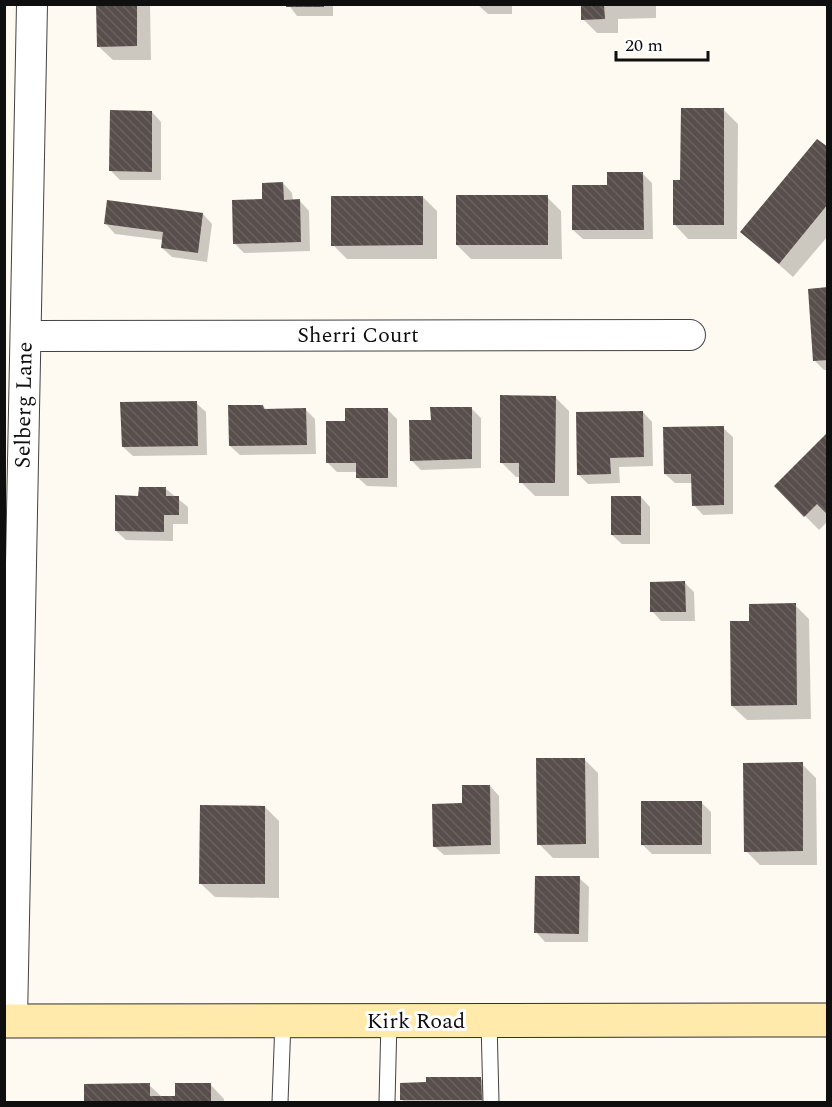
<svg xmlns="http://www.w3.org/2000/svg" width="832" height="1107" viewBox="0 0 832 1107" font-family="Spectral,serif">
	<defs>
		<pattern id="building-back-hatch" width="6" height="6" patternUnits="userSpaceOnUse" patternTransform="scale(1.5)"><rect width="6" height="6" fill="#584e4b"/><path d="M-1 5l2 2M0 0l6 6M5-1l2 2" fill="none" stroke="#6b6361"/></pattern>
	</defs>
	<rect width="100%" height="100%" fill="#fffaf1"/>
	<path fill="#0003" d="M98 4H150L151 60H113L98 46Z
		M288 4H333V16H297Z
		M366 4H426V5H367Z
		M512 4V14H488L478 5Z
		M583 4H656V18L618 19V33H597L583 19Z
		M724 110 738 124 737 239H688L674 224Z
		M152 112 161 122V180H120L111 171Z
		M828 149V236L793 277 742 232Z
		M642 173 652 183 653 239H583L573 230Z
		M283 183 292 193 293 201H300L309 211 310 251 244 253 234 243 264 200Z
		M423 197 437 211V259H347L333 245Z
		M547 197 561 211 562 259H471L457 245Z
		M203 214 212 224 207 262 172 257 162 248 163 240 115 234 106 224Z
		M828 289V370H824L815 361Z
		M555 397 569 411V496H535L521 482V477H516L502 463Z
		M196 403 206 412 207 455 133 456 123 447Z
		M263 406 267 410H306L315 419 316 454 240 455 230 446Z
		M471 408 481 418V468L421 470 411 460 432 421Z
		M388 410 397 419V487L367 486 357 477V472H337L328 463Z
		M643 412 652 422 653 466 619 467 620 483 588 484 578 474Z
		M723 428 733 437V514L703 515 694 505 693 483H675L665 474Z
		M828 434V521L819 530 776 486Z
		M166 489 188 507V524H173V541L126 540 116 531 140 498Z
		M641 497 650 507V544H622L612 535Z
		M685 583 694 592 695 621H661L652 611Z
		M795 605 809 619 811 719 747 720 732 706Z
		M584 759 598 773 599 858H553L539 844Z
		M802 764 816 778 817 865H760L746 851Z
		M490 786 499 796 500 854 444 855 434 846 463 805Z
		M701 802 711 812V854H652L643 845Z
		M265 807 279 821V898L215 897 200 883Z
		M579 878 589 887 588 942H545L536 932Z
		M481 1079 490 1088V1102H405L402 1100Z
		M210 1084 224 1099V1102H85V1086L149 1085 162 1097H176Z"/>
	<path fill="url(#building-back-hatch)" d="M96 4H137V46L97 47Z
		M286 4H324V7H286Z
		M581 5H604L605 19 581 20Z
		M681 108H724V225H673V180H680Z
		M110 110 152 111V172L109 171Z
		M817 139 828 147V204L779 264 740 232Z
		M607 172H643L644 230H572V185H607Z
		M283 182 284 200 300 199 301 242 233 244 232 200 262 199V183Z
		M456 195H548V245H456Z
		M331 196H423V245L331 246Z
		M107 200 203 213 198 253 161 248 163 232 104 224Z
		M828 287V360L813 361 808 289Z
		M500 395 556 396 555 483H519V463H500Z
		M197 401 198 446 122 447 120 402Z
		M228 405H263L264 409 306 408 307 445 229 446Z
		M430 407H472V459L410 461 409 420H431Z
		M345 408H388V478H356V463H326V421H345Z
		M643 411 644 457 610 458 611 474 577 475 576 412Z
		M724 426V505L692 506 691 474H664L663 427Z
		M828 432V515L817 504 804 517 774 486Z
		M139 487H166V496H179V515H164V532L115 531V495L138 496Z
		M611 496H641V535H611Z
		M685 581 686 612H650V582Z
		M796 603 797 705 731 706 730 621H749V604Z
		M536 758H585L586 844 537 845Z
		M803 762V851L744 852 743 763Z
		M462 785H490L491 845 433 847 432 804 462 803Z
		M641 801H702V845H641Z
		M200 805 265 806V884H199Z
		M535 876H580L579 934 534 933Z
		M426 1077H481L482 1100H400V1083L426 1082Z
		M150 1083V1096H175V1083H211V1102H84V1084Z"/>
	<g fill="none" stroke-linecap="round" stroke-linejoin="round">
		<defs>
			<path id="lane" d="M489 1021 491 1102
				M280 1102 283 1021
				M387 1102 389 1020"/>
			<path id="street" d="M26 336 690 335
				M12 1021 32 4"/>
			<path id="secondary" d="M4 1021 828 1020"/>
		</defs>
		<use href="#lane" stroke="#424242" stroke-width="17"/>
		<use href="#street" stroke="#424242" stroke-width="32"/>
		<use href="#secondary" stroke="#313131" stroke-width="35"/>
		<use href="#lane" stroke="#fff" stroke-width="15"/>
		<use href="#street" stroke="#fff" stroke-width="30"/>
		<use href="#secondary" stroke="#ffeaac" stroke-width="33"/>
	</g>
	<g text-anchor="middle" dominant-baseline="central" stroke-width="6" stroke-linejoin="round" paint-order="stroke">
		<g font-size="22" fill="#0f0f0f" stroke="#fff">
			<text x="358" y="335">Sherri Court</text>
			<text transform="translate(24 405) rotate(-89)">Selberg Lane</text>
			<text x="416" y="1021">Kirk Road</text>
		</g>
	</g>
	<rect width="832" height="1107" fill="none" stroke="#0f0f0f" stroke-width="12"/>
	<path d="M616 51v9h92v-9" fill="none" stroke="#0f0f0f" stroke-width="3"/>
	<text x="625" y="51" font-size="18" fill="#0f0f0f" stroke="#ffffff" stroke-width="4.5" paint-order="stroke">20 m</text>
</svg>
